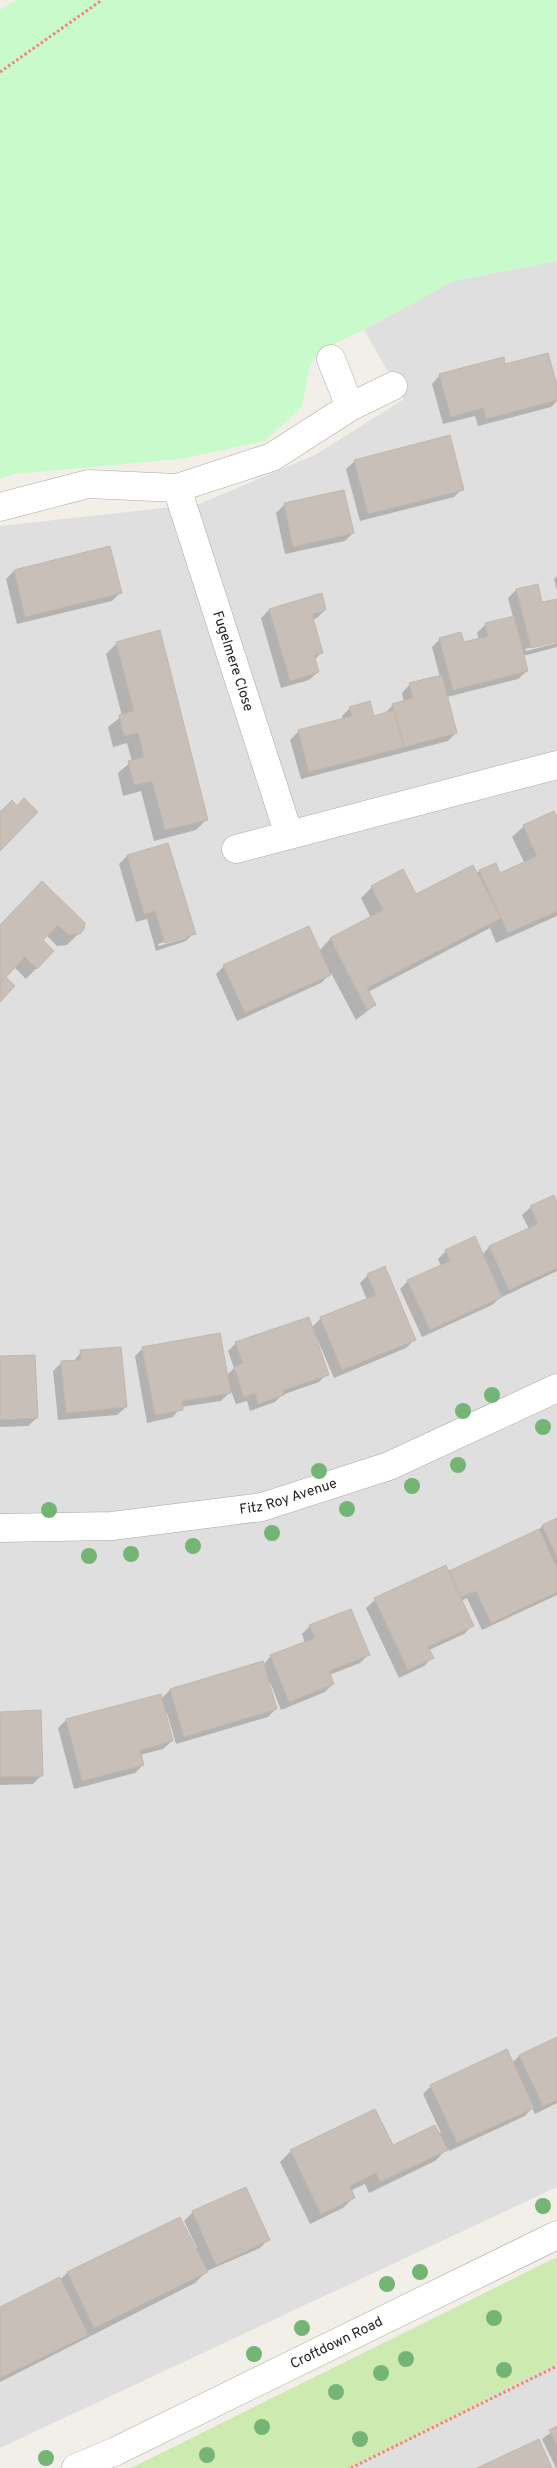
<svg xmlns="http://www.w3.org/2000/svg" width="557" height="2468" viewBox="0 0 557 2468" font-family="Overpass,sans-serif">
	<rect width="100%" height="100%" fill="#f2efe9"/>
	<path fill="#e0dfdf" d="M557 261V2187L0 2448V526L199 504 315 455 404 399 364 330 453 281Z
		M557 2364V2468H350Z"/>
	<path fill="#cdebb0" d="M557 2257V2364L350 2468H131Z"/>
	<path fill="#c8facc" d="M16 0H557V261L453 281 364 330 322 349 310 365 302 407 265 441 180 459 14 474 0 479V10Z"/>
	<path fill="#0003" fill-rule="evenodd" d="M505 366 557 390V401L551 407 478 426 475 416 443 424 432 384 440 375Z
		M355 461 462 489 454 497 360 521 346 469Z
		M343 491 353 533 345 541 285 554 276 513 284 505Z
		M109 547 120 593 112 601 17 624 6 579 14 571Z
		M557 576V590L554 579Z
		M516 590 541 604 557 600V640L525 649 526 651 557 643V647L523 656 527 671 518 679 447 697 456 733 448 741 301 779 290 740 299 731 343 720 342 716 350 708 373 717 385 713 393 705 404 702 402 693 410 684 440 677 432 647 440 639 463 643 479 639 477 633 485 625 513 617 508 598Z
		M321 595 325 610 317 618 312 620 321 653 314 660 318 672 309 680 281 688 261 618 269 610Z
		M117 643 207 819 196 830 154 841 141 791 123 796 118 773 132 761 127 743 113 747 108 727 122 716 106 654Z
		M557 819V916L496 943 490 928 368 992 375 1005 356 1020 331 973 321 983 237 1021 216 974 224 966 319 951 330 939 371 918 361 898 372 887 416 896 480 871 500 875 525 864 512 837 524 826Z
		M167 845 194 933 186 941 156 951 147 919 136 922 119 864 127 856ZM186 935V938L159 946 158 944Z
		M42 883 79 933 67 945 57 946 46 935 41 940 53 951 26 979 14 967 4 977 0 1000V926Z
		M557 1204V1271L500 1298 492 1305 422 1337 400 1289 408 1281 441 1266 438 1259 446 1251 482 1255 489 1247 529 1229 522 1215 531 1207Z
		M368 1275 414 1340 406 1348 334 1378 316 1336H314L327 1374 319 1382 282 1395 275 1402 250 1411 247 1401 236 1404 231 1391 221 1401 181 1407 173 1417 147 1423 135 1356 143 1348 227 1375 234 1368 228 1351 236 1343 311 1328 321 1318 367 1300 360 1283Z
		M81 1352 126 1407 117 1415 58 1420 53 1371 61 1363 73 1362Z
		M0 1357 37 1418 28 1426 0 1427Z
		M557 1519V1595L482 1630 467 1598 461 1601 473 1625 464 1634 429 1650 432 1658 424 1666 399 1678 366 1608 375 1600 445 1566 448 1573 537 1532 542 1526Z
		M310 1626 368 1655 360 1663 329 1675 333 1684 325 1692 281 1710 270 1682 268 1683 276 1709 268 1717 176 1744 167 1713 165 1714 172 1741 163 1749 140 1755 143 1765 135 1773 74 1789 58 1728 66 1720 161 1699 170 1690 263 1665 271 1656 305 1643 302 1634Z
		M0 1713 42 1775 33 1784 0 1785Z
		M557 2038V2103L535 2114 532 2108 525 2116 449 2151 448 2148 435 2161 369 2193 365 2184 350 2191 354 2197 343 2208 310 2224 280 2162 291 2151 392 2147 439 2134 441 2133 423 2094 431 2086 512 2063 519 2056Z
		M245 2189 268 2240 260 2248 207 2271 195 2283 0 2382V2308L60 2280 67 2273 180 2219 195 2249 197 2248 184 2221 193 2212Z
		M557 2428V2468H556L542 2439Z"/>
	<path fill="#c7bfb8" stroke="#c4b6ab" d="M548 353 557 385V400L486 419 483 408 451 417 439 374 504 357 505 364Z
		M450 435 464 490 368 514 354 460Z
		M344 490 354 533 293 547 284 503Z
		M110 546 122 593 25 617 14 570Z
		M538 584 542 602 557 599V642L531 648 516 589Z
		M322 593 326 610 312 614 323 653 314 655 319 672 290 681 269 609Z
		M514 616 528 671 453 690 439 638 461 632 464 642 488 636 485 623Z
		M160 630 208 820 165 830 152 781 134 785 128 761 144 757 138 733 124 736 119 715 134 711 116 642Z
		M442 675 457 733 404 747 392 704 413 698 409 683Z
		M370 701 374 716 394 710 404 747 309 772 298 730 352 716 349 707Z
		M24 798 38 812 0 851V810L1 811 12 800 17 806Z
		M554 811 557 816V911L508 933 479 870 496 863 500 873 537 856 523 825Z
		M168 843 196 934 165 943 155 911 144 914 127 855Z
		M473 865 501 918 367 988 376 1005 367 1010 330 938 383 910 371 886 403 869 416 894Z
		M42 881 85 923 84 929 80 934 69 935 58 925 43 940 54 951 37 969 25 957 6 977 15 986 0 1002V925Z
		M309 926 331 975 245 1013 223 965Z
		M554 1195 557 1202V1268L509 1290 489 1246 538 1224 530 1206Z
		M475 1236 502 1297 430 1330 407 1280 450 1261 445 1250Z
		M385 1266 416 1340 342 1370 320 1317 376 1295 367 1274Z
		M309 1317 329 1375 283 1390 284 1395 258 1404 255 1393 244 1397 234 1367 243 1363 235 1342Z
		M220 1333 231 1393 182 1401 183 1410 155 1415 142 1347Z
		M121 1347 127 1407 66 1413 61 1361 81 1360 80 1350Z
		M35 1355 38 1418 0 1420V1356Z
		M557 1518V1557L542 1525Z
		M539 1529 557 1568V1592L491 1623 476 1591 461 1597 449 1571Z
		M446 1565 474 1626 428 1647 434 1658 408 1670 374 1598Z
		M351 1609 370 1655 329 1671 334 1684 289 1702 270 1655 315 1638 309 1625Z
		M263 1661 277 1709 184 1737 170 1689Z
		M161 1694 173 1741 140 1750 144 1765 82 1781 66 1719Z
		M41 1710 43 1776 0 1777V1712Z
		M557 2037V2100L543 2106 519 2055Z
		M507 2049 534 2108 457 2143 430 2085Z
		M375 2109 393 2145 435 2125 448 2150 380 2182 376 2173 350 2186 355 2198 321 2214 290 2150Z
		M246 2187 270 2240 216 2265 192 2211Z
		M180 2217 208 2272 94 2328 67 2272Z
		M60 2277 88 2335 0 2378V2307Z
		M557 2426V2446L549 2430Z
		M539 2439 552 2468H477Z"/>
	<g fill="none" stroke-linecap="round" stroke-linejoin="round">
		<defs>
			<g id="minor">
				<path d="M331 359 350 407"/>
				<path id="s1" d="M177 488 289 835"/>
				<path d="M0 507 88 484 177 488 272 457 350 407 393 386"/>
				<path d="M236 849 557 765"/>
				<path id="s2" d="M0 1528 112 1526 262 1507 389 1466 557 1388"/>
			</g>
			<g id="tertiary">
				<path id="s3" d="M76 2468 116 2451 557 2235"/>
			</g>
		</defs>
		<use href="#minor" stroke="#a9a9a9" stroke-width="29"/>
		<use href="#tertiary" stroke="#a9a9a9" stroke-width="29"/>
		<path stroke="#fa8072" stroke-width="3" stroke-dasharray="2.5 2.5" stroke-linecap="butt" d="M0 72 102 0
			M351 2468 557 2366"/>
		<use href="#minor" stroke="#fff" stroke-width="28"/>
		<use href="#tertiary" stroke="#fff" stroke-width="28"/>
	</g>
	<g fill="#74b475">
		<circle cx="492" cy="1395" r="8"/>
		<circle cx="463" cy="1411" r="8"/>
		<circle cx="543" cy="1427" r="8"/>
		<circle cx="458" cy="1465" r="8"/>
		<circle cx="319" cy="1471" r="8"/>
		<circle cx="412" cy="1486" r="8"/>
		<circle cx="347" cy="1509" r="8"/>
		<circle cx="49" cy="1510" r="8"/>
		<circle cx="272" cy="1533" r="8"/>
		<circle cx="193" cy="1546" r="8"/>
		<circle cx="131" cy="1554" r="8"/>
		<circle cx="89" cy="1556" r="8"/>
		<circle cx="543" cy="2206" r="8"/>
		<circle cx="420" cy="2272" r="8"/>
		<circle cx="387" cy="2284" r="8"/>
		<circle cx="494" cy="2318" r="8"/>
		<circle cx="302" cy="2328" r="8"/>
		<circle cx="254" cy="2354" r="8"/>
		<circle cx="406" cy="2359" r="8"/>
		<circle cx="504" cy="2370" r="8"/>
		<circle cx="381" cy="2373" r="8"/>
		<circle cx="336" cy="2392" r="8"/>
		<circle cx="262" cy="2427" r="8"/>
		<circle cx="360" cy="2439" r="8"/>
		<circle cx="207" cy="2455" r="8"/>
		<circle cx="46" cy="2458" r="8"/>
	</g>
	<g text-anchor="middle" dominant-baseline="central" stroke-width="4" stroke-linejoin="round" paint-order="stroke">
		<g font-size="14" fill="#222" stroke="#fff">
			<text stroke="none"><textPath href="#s1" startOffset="182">Fugelmere Close</textPath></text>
			<text stroke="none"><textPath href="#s2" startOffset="291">Fitz Roy Avenue</textPath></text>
			<text stroke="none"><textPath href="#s3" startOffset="289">Croftdown Road</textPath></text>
		</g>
	</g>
</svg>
